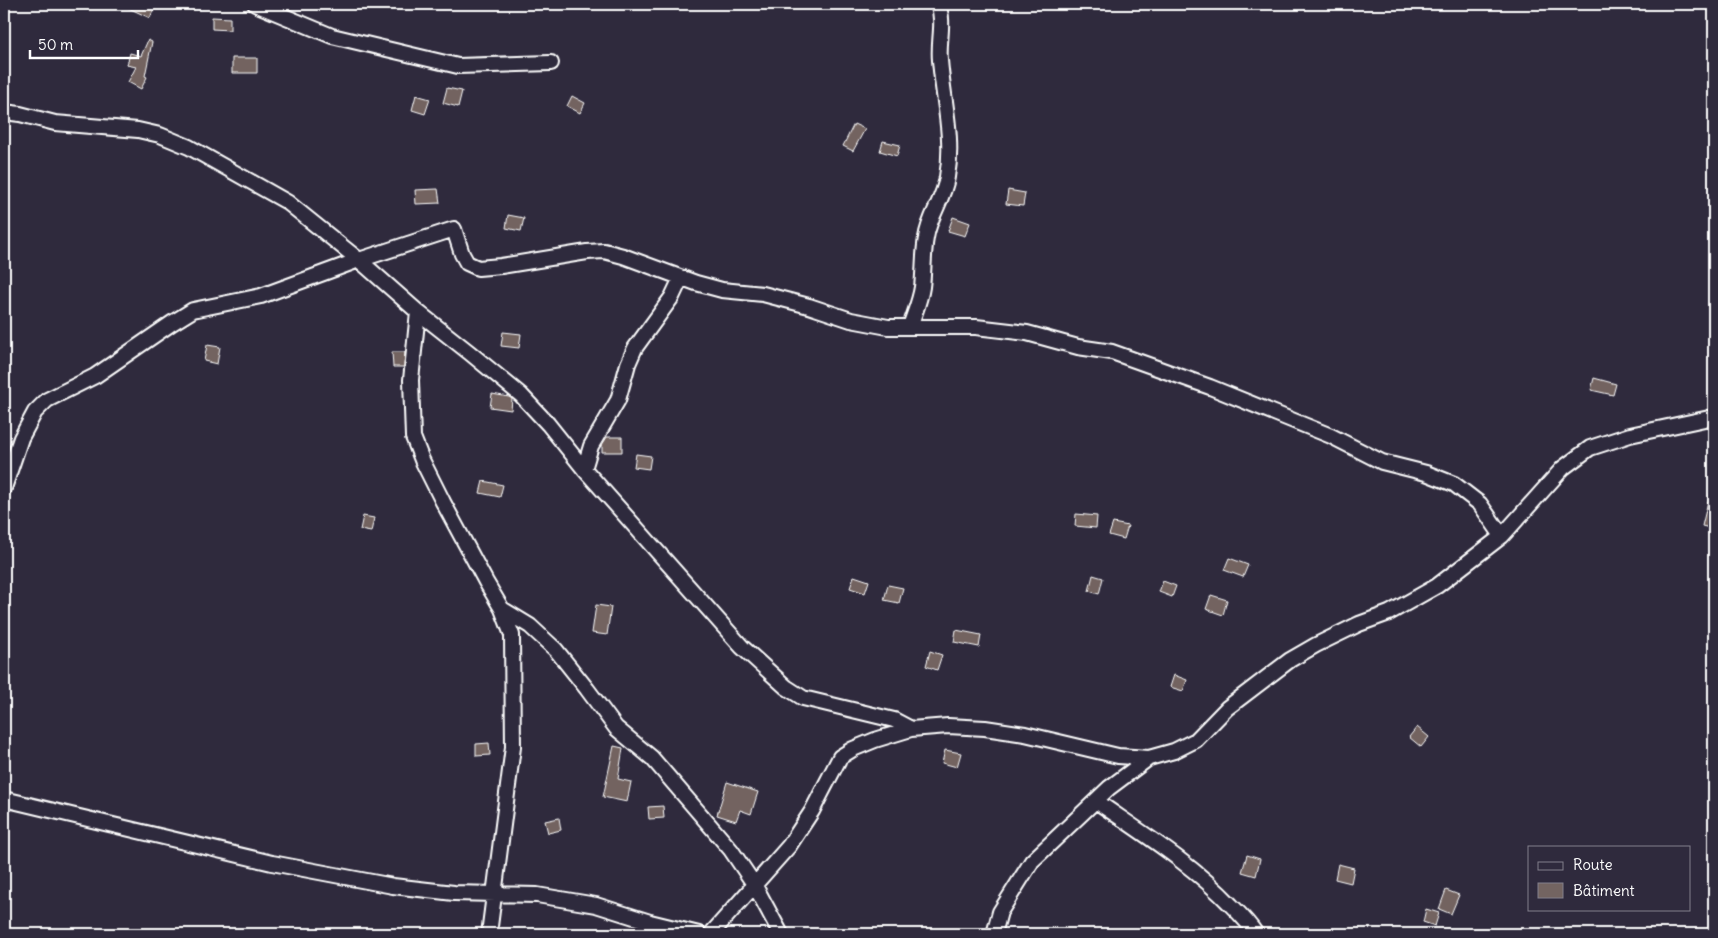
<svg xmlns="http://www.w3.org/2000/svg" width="1718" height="938" viewBox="0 0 1718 938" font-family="Delius,sans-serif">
	<rect width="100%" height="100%" fill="#2f2a3d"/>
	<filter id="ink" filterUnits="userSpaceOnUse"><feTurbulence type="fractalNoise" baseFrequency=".02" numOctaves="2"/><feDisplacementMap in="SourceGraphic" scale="10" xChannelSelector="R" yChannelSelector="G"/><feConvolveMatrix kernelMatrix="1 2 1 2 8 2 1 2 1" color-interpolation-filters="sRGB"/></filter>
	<g filter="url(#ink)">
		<path fill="#736461" stroke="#fff" d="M120 4H156L150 18Z
			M212 17 230 18V30L212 29Z
			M148 40 152 42 145 76 147 77 141 89 128 82 136 67 127 65 130 53 141 56Z
			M232 58H257V73H232Z
			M447 88 462 91 458 107 443 103Z
			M416 95 430 99 425 114 412 110Z
			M572 96 585 103 580 113 567 106Z
			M854 124 865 129 853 151 843 146Z
			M883 141 900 145 897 156 880 151Z
			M438 189 440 203 416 204 415 190Z
			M1008 190 1025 193 1023 206 1006 204Z
			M508 215 524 218 521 231 506 228Z
			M953 217 970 223 965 236 948 231Z
			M503 332 521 334 519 348 501 346Z
			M207 345 220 347 217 364 204 361Z
			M392 352H405L404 367H393Z
			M1594 378 1616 384 1613 395 1591 390Z
			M492 394 509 397 512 399 511 410 490 407Z
			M607 437H622V452H602V445Z
			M636 454 651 456 649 469 634 467Z
			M483 481 503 485 500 497 480 493Z
			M1710 493 1714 494V529L1702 526Z
			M1076 514 1097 516 1096 528 1075 526Z
			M363 516 374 518 371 532 360 530Z
			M1113 523 1128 526 1124 539 1109 535Z
			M1229 558 1248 565 1243 577 1224 570Z
			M1093 575 1103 578 1099 594 1089 591Z
			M854 576 869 581 865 593 850 588Z
			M1163 581 1176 586 1172 597 1159 592Z
			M888 585 903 588 899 603 884 600Z
			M1211 595 1227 600 1223 615 1206 609Z
			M596 605 611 607 607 635 592 633Z
			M956 630 981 635 979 647 954 642Z
			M930 651 942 655 937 670 926 666Z
			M1174 675 1187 680 1183 691 1170 687Z
			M1417 727 1429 737 1421 747 1409 737Z
			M489 743 490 755 476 756V744Z
			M614 746 623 748 618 779 631 782 627 802 603 797Z
			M945 750 961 753 957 767 942 763Z
			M727 782 758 792 751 814 740 810 736 821 717 815Z
			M663 806 664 818 649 819 648 807Z
			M559 818 561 830 548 833 545 821Z
			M1247 855 1260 859 1256 876 1242 872Z
			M1338 864 1354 868 1351 883 1335 879Z
			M1446 890 1459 895 1451 914 1439 909Z
			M1426 909 1439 913 1435 926 1423 922Z"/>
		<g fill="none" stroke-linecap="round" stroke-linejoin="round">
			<defs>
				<path id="minor" d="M255 4 332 36 458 66 551 63
					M4 112 20 114 55 123 138 130 160 135 189 147 287 202 359 260 418 312 470 353 521 395 548 424 584 469 742 647 786 687 803 698 894 720 911 729
					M418 312 411 380 413 437 422 460 443 502 486 582 502 609 512 635 513 747 489 934
					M910 327C914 314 920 301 922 287 924 271 923 254 926 238 929 216 944 199 947 177 954 138 943 99 940 60 938 41 945 22 938 4
					M584 469 591 446 618 400 628 364 635 348 672 297 681 278
					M4 488 21 438 35 412 47 400 95 376 172 323 193 310 261 296 359 260 454 229 462 254 467 263 478 268 501 266 587 252 604 251 623 256 696 283 722 290 763 294 809 306 851 320 888 327H976L1027 333 1078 347 1112 352 1210 387 1331 436 1382 462 1426 473 1454 484 1480 504 1502 536
					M502 609 530 626 556 650 587 689 616 728 652 758 731 850 754 884 781 934
					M4 799 272 863 393 886 454 893 537 895 596 905 650 922 699 934
					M1096 801C1142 833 1192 864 1231 905 1240 914 1249 923 1256 934
					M711 934 789 846 812 811 840 757 853 749 875 740 911 729 948 726 985 728 1025 734 1118 756 1149 758 1174 751 1196 740 1227 708 1290 660 1316 645 1359 624 1389 613 1437 586 1502 536 1563 468 1590 448 1630 435 1714 417
					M994 934 1000 912 1032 861 1109 788 1149 758"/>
			</defs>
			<use href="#minor" stroke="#fff" stroke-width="18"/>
			<use href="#minor" stroke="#2f2a3d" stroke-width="14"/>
		</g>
	</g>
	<rect width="1718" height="938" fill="none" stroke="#2f2a3d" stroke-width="20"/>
	<rect x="10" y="10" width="1698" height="918" fill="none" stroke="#fff" stroke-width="2" filter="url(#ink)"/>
	<rect x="1528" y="846" width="162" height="65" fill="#2f2a3d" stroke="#827f8b"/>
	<rect x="1538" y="862" width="25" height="8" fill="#2f2a3d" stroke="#827f8b"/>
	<text x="1573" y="870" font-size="15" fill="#ffffff">Route</text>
	<rect x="1538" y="883" width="25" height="15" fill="#736461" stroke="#827f8b"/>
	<text x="1573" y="896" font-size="15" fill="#ffffff">Bâtiment</text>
	<path d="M30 50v8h108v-8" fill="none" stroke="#ffffff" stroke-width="2.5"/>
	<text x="38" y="50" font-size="15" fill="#ffffff" stroke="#2f2a3d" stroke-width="4" paint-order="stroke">50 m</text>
</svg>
